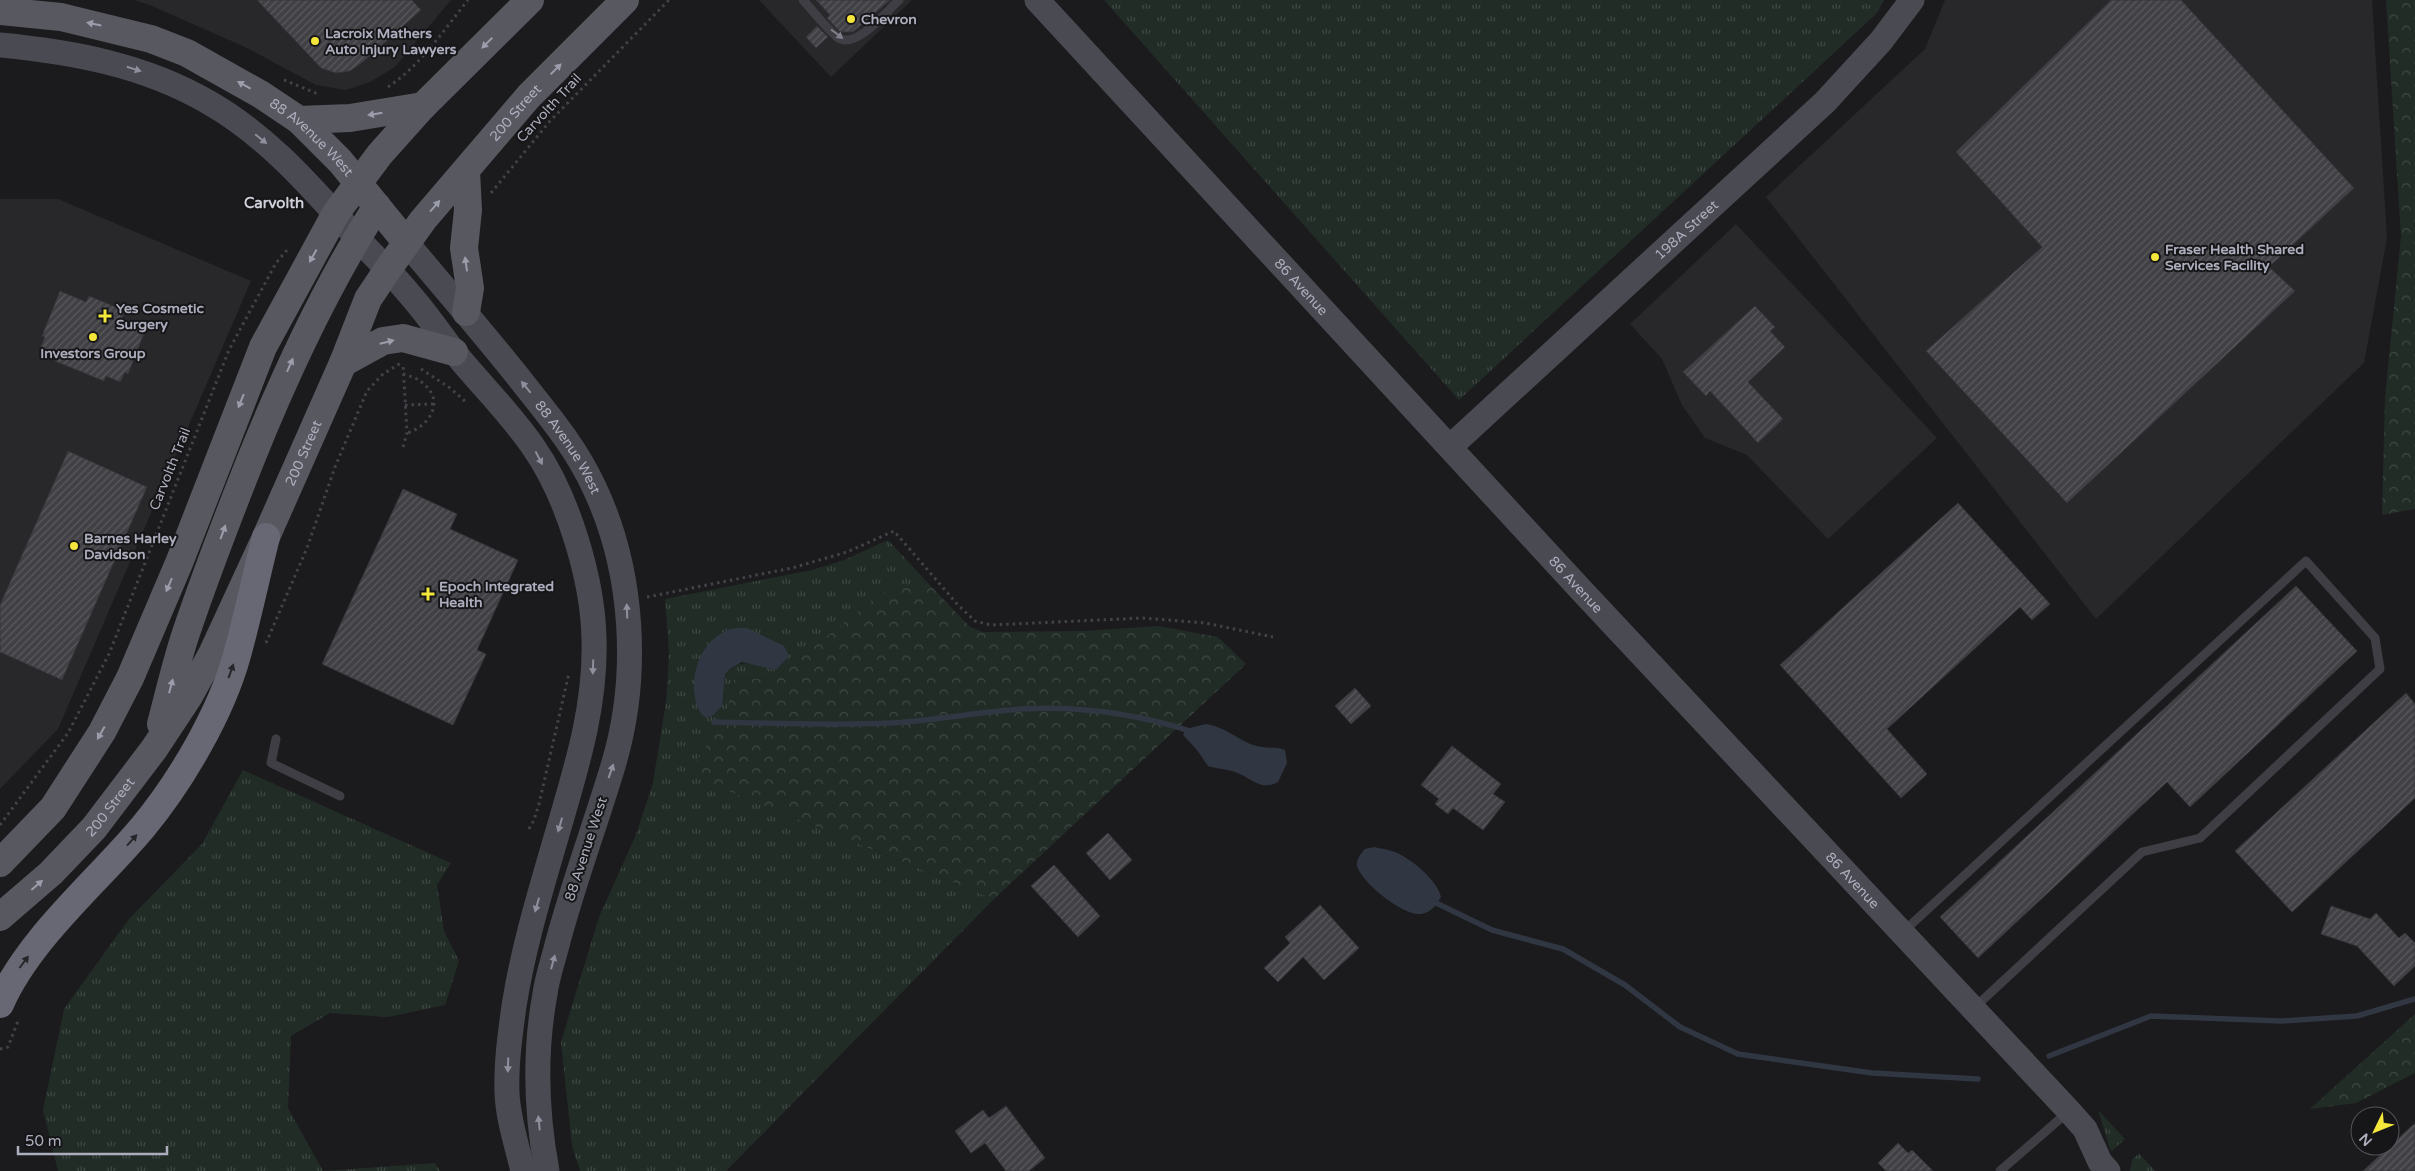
<svg xmlns="http://www.w3.org/2000/svg" width="2415" height="1171" viewBox="0 0 2415 1171" font-family="'Varela Round',sans-serif">
	<defs>
		<pattern id="grass-tufts" width="24" height="20" patternUnits="userSpaceOnUse" patternTransform="scale(1.25)"><rect width="24" height="20" fill="#222c26"/><path d="M3 7l-1-3M5 7V3M7 7l1-3M15 17l-1-3M17 17v-4M19 17l1-3" fill="none" stroke="#3f4844"/></pattern>
		<pattern id="forest-crowns" width="20" height="18" patternUnits="userSpaceOnUse" patternTransform="scale(1.25)"><rect width="20" height="18" fill="#222c26"/><path d="M2 6a3 3 0 1 1 6 0M12 15a3 3 0 1 1 6 0" fill="none" stroke="#3f4844"/></pattern>
		<pattern id="building-hatch" width="6" height="6" patternUnits="userSpaceOnUse" patternTransform="scale(1.25)"><rect width="6" height="6" fill="#414045"/><path d="M-1 1l2-2M0 6l6-6M5 7l2-2" fill="none" stroke="#5a595e"/></pattern>
	</defs>
	<rect width="100%" height="100%" fill="#1b1b1d"/>
	<path fill="#28272a" d="M135 0H451L395 67 370 82 346 90 316 85 245 47 152 6Z
		M759 0H912L831 77Z
		M1945 0H2372L2387 238 2364 363 2096 619 1766 197 1925 49Z
		M0 199H58L251 281 58 729 0 789Z
		M1736 224 1937 438 1828 539 1747 455 1705 438 1682 405 1662 359 1630 324Z"/>
	<path fill="url(#grass-tufts)" fill-rule="evenodd" d="M1104 0H1884L1877 13 1459 400Z
		M888 540 928 583 882 592 775 678 733 680 727 710 689 775 994 899 726 1171H580L572 1146 561 1042 599 917 635 837 653 783 666 702 669 653 665 599 812 570 844 560ZM747 628 776 670C755 665 741 656 725 674Z
		M243 770 451 863 437 885 444 931 459 961 445 1005 388 1017 330 1013 291 1036 288 1108 323 1171H58L43 1110 64 1009 129 919 202 844Z
		M2098 1110 2125 1139 2112 1151 2110 1149Z
		M2139 1153 2155 1171H2130L2132 1160Z
		M435 1163 440 1171H325Z"/>
	<path fill="url(#forest-crowns)" d="M2386 0H2415V509L2382 515 2385 398 2401 236Z
		M928 583 970 627 983 632 1084 631 1159 626 1218 637 1246 664 994 899 689 775 727 710 733 680 775 678 882 592Z
		M2415 1014V1073L2356 1103 2310 1109Z"/>
	<path fill="#303642" d="M747 628 784 646 789 656 776 670 742 662 731 668 725 674 722 706 713 715 706 718C698 713 695 700 694 691 693 666 703 641 728 630 733 628 741 628 747 628Z
		M1206 724C1227 728 1235 738 1253 745 1264 749 1274 746 1285 750L1287 763 1278 782C1260 792 1251 777 1235 772 1227 769 1217 769 1208 766L1197 750 1183 735 1186 729Z
		M1374 847C1383 849 1393 850 1401 855 1415 862 1438 882 1441 897 1436 905 1431 913 1421 914 1403 916 1362 883 1357 866 1356 860 1361 853 1365 849Z"/>
	<g fill="none" stroke-linecap="round" stroke-linejoin="round">
		<path stroke="#303642" stroke-width="5.5" d="M714 722C772 723 831 726 889 723 933 721 977 712 1021 709 1080 706 1138 714 1193 732
			M1432 901 1492 930 1563 949 1625 985 1680 1027 1738 1054 1872 1073 1978 1079
			M2049 1056 2151 1016 2281 1021 2357 1016 2415 999"/>
	</g>
	<path fill="url(#building-hatch)" stroke="#363539" d="M257 0H412L421 10 364 61 350 71 336 73 321 68Z
		M816 0H890L853 32H840L827 18 830 15Z
		M2111 0H2181L2354 188 2269 267 2295 291 2067 503 1926 351 2042 247 1956 152Z
		M817 26 828 37 816 48 806 37Z
		M60 291 86 302 89 296 125 311 122 318 146 328 128 374 125 372 120 382 106 376 104 381 55 361 57 355 40 349 45 337 42 336Z
		M1755 306 1775 327 1770 331 1785 347 1748 382 1783 419 1758 443 1710 391 1706 396 1683 372Z
		M68 451 147 487 62 680 0 652V605Z
		M403 489 457 514 450 529 518 560 477 650 486 654 453 725 322 664Z
		M1958 503 2050 604 2032 620 2020 607 1887 729 1927 774 1901 798 1780 665Z
		M2296 586 2357 651 2190 807 2167 782 1978 958 1940 917Z
		M1355 688 1371 706 1351 724 1335 706Z
		M2406 693 2415 704V798L2292 912 2235 851Z
		M1452 746 1501 784 1493 794 1505 802 1483 830 1453 808 1448 814 1435 804 1439 799 1421 785Z
		M1108 833 1132 860 1110 880 1086 853Z
		M1054 865 1100 916 1078 937 1031 886Z
		M1320 905 1359 948 1324 980 1303 957 1278 982 1264 968 1290 943 1285 937Z
		M2331 906 2370 919 2376 913 2399 938 2405 933 2415 943V966L2394 986 2357 946 2321 934Z
		M1006 1106 1045 1158 1029 1171H1006L985 1143 971 1153 955 1131 983 1110 989 1118Z
		M2415 1123V1171H2363Z
		M1898 1143 1908 1153 1912 1150 1933 1171H1886L1878 1163Z"/>
	<g fill="none" stroke-linecap="round" stroke-linejoin="round">
		<path stroke="#424249" stroke-width="3" stroke-dasharray="2.5 4" stroke-linecap="butt" d="M284 80 318 94
			M388 87C421 65 443 31 468 0
			M491 193 550 121 669 0
			M421 369 450 388 466 402
			M403 374C411 376 419 379 425 385 445 403 428 427 407 433
			M405 405 433 404
			M403 447 407 433 403 363
			M647 597 792 568 847 552 894 531 958 605 975 621 991 625 1143 618 1205 623 1273 637
			M266 643 307 548 335 467 367 391 383 374 401 363
			M0 825 68 733 109 654 229 350 276 263 287 250
			M529 829 534 820 539 804 569 673
			M0 1049 8 1047 18 1021"/>
		<path stroke="#3e3e44" stroke-width="9" d="M803 0C814 12 825 27 837 37 855 51 886 12 899 0
			M276 739 271 763 340 796
			M1904 931 2306 561 2375 638 2380 669 2200 838 2142 852 1974 1008
			M2000 1171 2069 1111"/>
		<g stroke="#4a4a53" stroke-width="25">
			<path id="s1" d="M1037 0 1582 591 2069 1111 2085 1129 2100 1162 2108 1171"/>
			<path d="M0 45C73 52 144 65 208 102 268 136 311 187 357 238 375 257 394 275 411 296 427 314 440 334 455 353 481 385 511 414 534 448 568 497 593 580 594 639 596 701 579 759 562 817 544 880 524 942 514 1006 510 1035 506 1064 507 1093 508 1119 517 1146 523 1171"/>
			<path id="s2" d="M406 242C445 289 485 335 523 383 550 417 576 448 594 487 634 571 640 677 613 766 595 826 573 884 557 945 553 961 547 978 545 994 534 1054 536 1112 547 1171"/>
			<path id="s3" d="M1450 447 1825 102 1881 41 1912 0"/>
		</g>
		<g stroke="#585861" stroke-width="28">
			<path id="s4" d="M0 11 61 17 151 39 187 53 260 94 299 120 340 161 406 242"/>
			<path d="M299 120 350 118 423 106"/>
			<path d="M466 171 468 210 464 248 470 288 466 312"/>
			<path d="M343 363 383 341 403 338 454 352"/>
			<path d="M161 724C169 694 176 663 186 633 206 574 228 517 251 459 286 372 326 286 377 206"/>
			<path d="M0 863 53 808 102 732 130 678 179 563 263 347 336 213 380 154 423 106 530 0"/>
			<path id="s5" d="M0 917 51 873 94 828 154 749 189 696 212 654 266 537 343 363 368 299 388 269 423 220 529 96 625 0"/>
		</g>
		<path stroke="#686874" stroke-width="28" d="M0 1004C29 938 97 882 143 827 181 781 221 713 237 655 248 616 256 576 266 537"/>
	</g>
	<defs><path id="oneway-solid" d="M-6-.8H1V-3.2L6.5 0L1 3.2V.8H-6Z" transform="scale(1.25)"/></defs>
	<g fill="#9c9dab">
		<use href="#oneway-solid" transform="translate(94 24) rotate(-168)"/>
		<use href="#oneway-solid" transform="translate(487 43) rotate(135)"/>
		<use href="#oneway-solid" transform="translate(556 69) rotate(-45)"/>
		<use href="#oneway-solid" transform="translate(244 85) rotate(-151)"/>
		<use href="#oneway-solid" transform="translate(375 114) rotate(171)"/>
		<use href="#oneway-solid" transform="translate(435 206) rotate(-49)"/>
		<use href="#oneway-solid" transform="translate(313 256) rotate(119)"/>
		<use href="#oneway-solid" transform="translate(466 264) rotate(-98)"/>
		<use href="#oneway-solid" transform="translate(387 342) rotate(-14)"/>
		<use href="#oneway-solid" transform="translate(290 365) rotate(-66)"/>
		<use href="#oneway-solid" transform="translate(241 401) rotate(112)"/>
		<use href="#oneway-solid" transform="translate(223 532) rotate(-70)"/>
		<use href="#oneway-solid" transform="translate(169 585) rotate(113)"/>
		<use href="#oneway-solid" transform="translate(171 686) rotate(-75)"/>
		<use href="#oneway-solid" transform="translate(101 733) rotate(120)"/>
		<use href="#oneway-solid" transform="translate(37 885) rotate(-41)"/>
	</g>
	<use fill="#81818d" href="#oneway-solid" transform="translate(837 34) rotate(37)"/>
	<g fill="#8f909d">
		<use href="#oneway-solid" transform="translate(134 69) rotate(17)"/>
		<use href="#oneway-solid" transform="translate(261 139) rotate(39)"/>
		<use href="#oneway-solid" transform="translate(526 387) rotate(-129)"/>
		<use href="#oneway-solid" transform="translate(539 458) rotate(62)"/>
		<use href="#oneway-solid" transform="translate(627 611) rotate(-92)"/>
		<use href="#oneway-solid" transform="translate(593 667) rotate(92)"/>
		<use href="#oneway-solid" transform="translate(611 771) rotate(-71)"/>
		<use href="#oneway-solid" transform="translate(560 825) rotate(106)"/>
		<use href="#oneway-solid" transform="translate(537 905) rotate(106)"/>
		<use href="#oneway-solid" transform="translate(553 962) rotate(-75)"/>
		<use href="#oneway-solid" transform="translate(508 1065) rotate(92)"/>
		<use href="#oneway-solid" transform="translate(539 1123) rotate(-96)"/>
	</g>
	<g fill="#26262a">
		<use href="#oneway-solid" transform="translate(231 671) rotate(-70)"/>
		<use href="#oneway-solid" transform="translate(132 840) rotate(-48)"/>
		<use href="#oneway-solid" transform="translate(24 962) rotate(-53)"/>
	</g>
	<g fill="#f5e63b" stroke="#161618" stroke-width="2">
		<circle cx="851" cy="19" r="5"/>
		<circle cx="315" cy="41" r="5"/>
		<circle cx="2155" cy="257" r="5"/>
		<path d="M102.5 308.5h5v5h5v5h-5v5h-5v-5h-5v-5h5z"/>
		<circle cx="93" cy="337" r="5"/>
		<circle cx="74" cy="546" r="5"/>
		<path d="M425.5 586.5h5v5h5v5h-5v5h-5v-5h-5v-5h5z"/>
	</g>
	<g text-anchor="middle" dominant-baseline="central" stroke-width="4" stroke-linejoin="round" paint-order="stroke">
		<g font-size="14" font-weight="bold" fill="#adaebd" stroke="#161618" text-anchor="start">
			<text x="861" y="19">Chevron</text>
			<text x="325" y="33">Lacroix Mathers<tspan x="325" dy="16">Auto Injury Lawyers</tspan></text>
			<text x="2165" y="249">Fraser Health Shared<tspan x="2165" dy="16">Services Facility</tspan></text>
			<text x="116" y="308">Yes Cosmetic<tspan x="116" dy="16">Surgery</tspan></text>
			<text x="93" y="353" text-anchor="middle">Investors Group</text>
			<text x="84" y="538">Barnes Harley<tspan x="84" dy="16">Davidson</tspan></text>
			<text x="439" y="586">Epoch Integrated<tspan x="439" dy="16">Health</tspan></text>
		</g>
		<g font-size="14" fill="#adaebd" stroke="#161618">
			<text transform="translate(549 108) rotate(-47)">Carvolth Trail</text>
			<text stroke="none"><textPath href="#s5" startOffset="966">200 Street</textPath></text>
			<text stroke="none"><textPath href="#s4" startOffset="344">88 Avenue West</textPath></text>
			<text stroke="none"><textPath href="#s3" startOffset="321">198A Street</textPath></text>
			<text stroke="none"><textPath href="#s1" startOffset="390">86 Avenue</textPath></text>
			<text stroke="none"><textPath href="#s2" startOffset="262">88 Avenue West</textPath></text>
			<text stroke="none"><textPath href="#s5" startOffset="561">200 Street</textPath></text>
			<text transform="translate(170 469) rotate(-68)">Carvolth Trail</text>
			<text stroke="none"><textPath href="#s1" startOffset="795">86 Avenue</textPath></text>
			<text stroke="none"><textPath href="#s5" startOffset="156">200 Street</textPath></text>
			<text transform="translate(586 849) rotate(-72)">88 Avenue West</text>
			<text stroke="none"><textPath href="#s1" startOffset="1200">86 Avenue</textPath></text>
		</g>
		<g font-size="15" font-weight="bold" fill="#cfcfd9" stroke="#161618">
			<text x="274" y="203">Carvolth</text>
		</g>
	</g>
	<g transform="translate(2375 1131) rotate(227)"><circle r="24" fill="#161618" stroke="#52535a"/>
	<path d="M0-4L9 19L0 12L-9 19Z" fill="#f5e63b"/>
	<text y="-8" font-size="14" font-weight="bold" text-anchor="middle" fill="#adaebd">N</text>
	</g>
	<path d="M18 1146v8h149v-8" fill="none" stroke="#adaebd" stroke-width="2.5"/>
	<text x="25" y="1146" font-size="15" fill="#adaebd" stroke="#161618" stroke-width="4" paint-order="stroke">50 m</text>
</svg>
